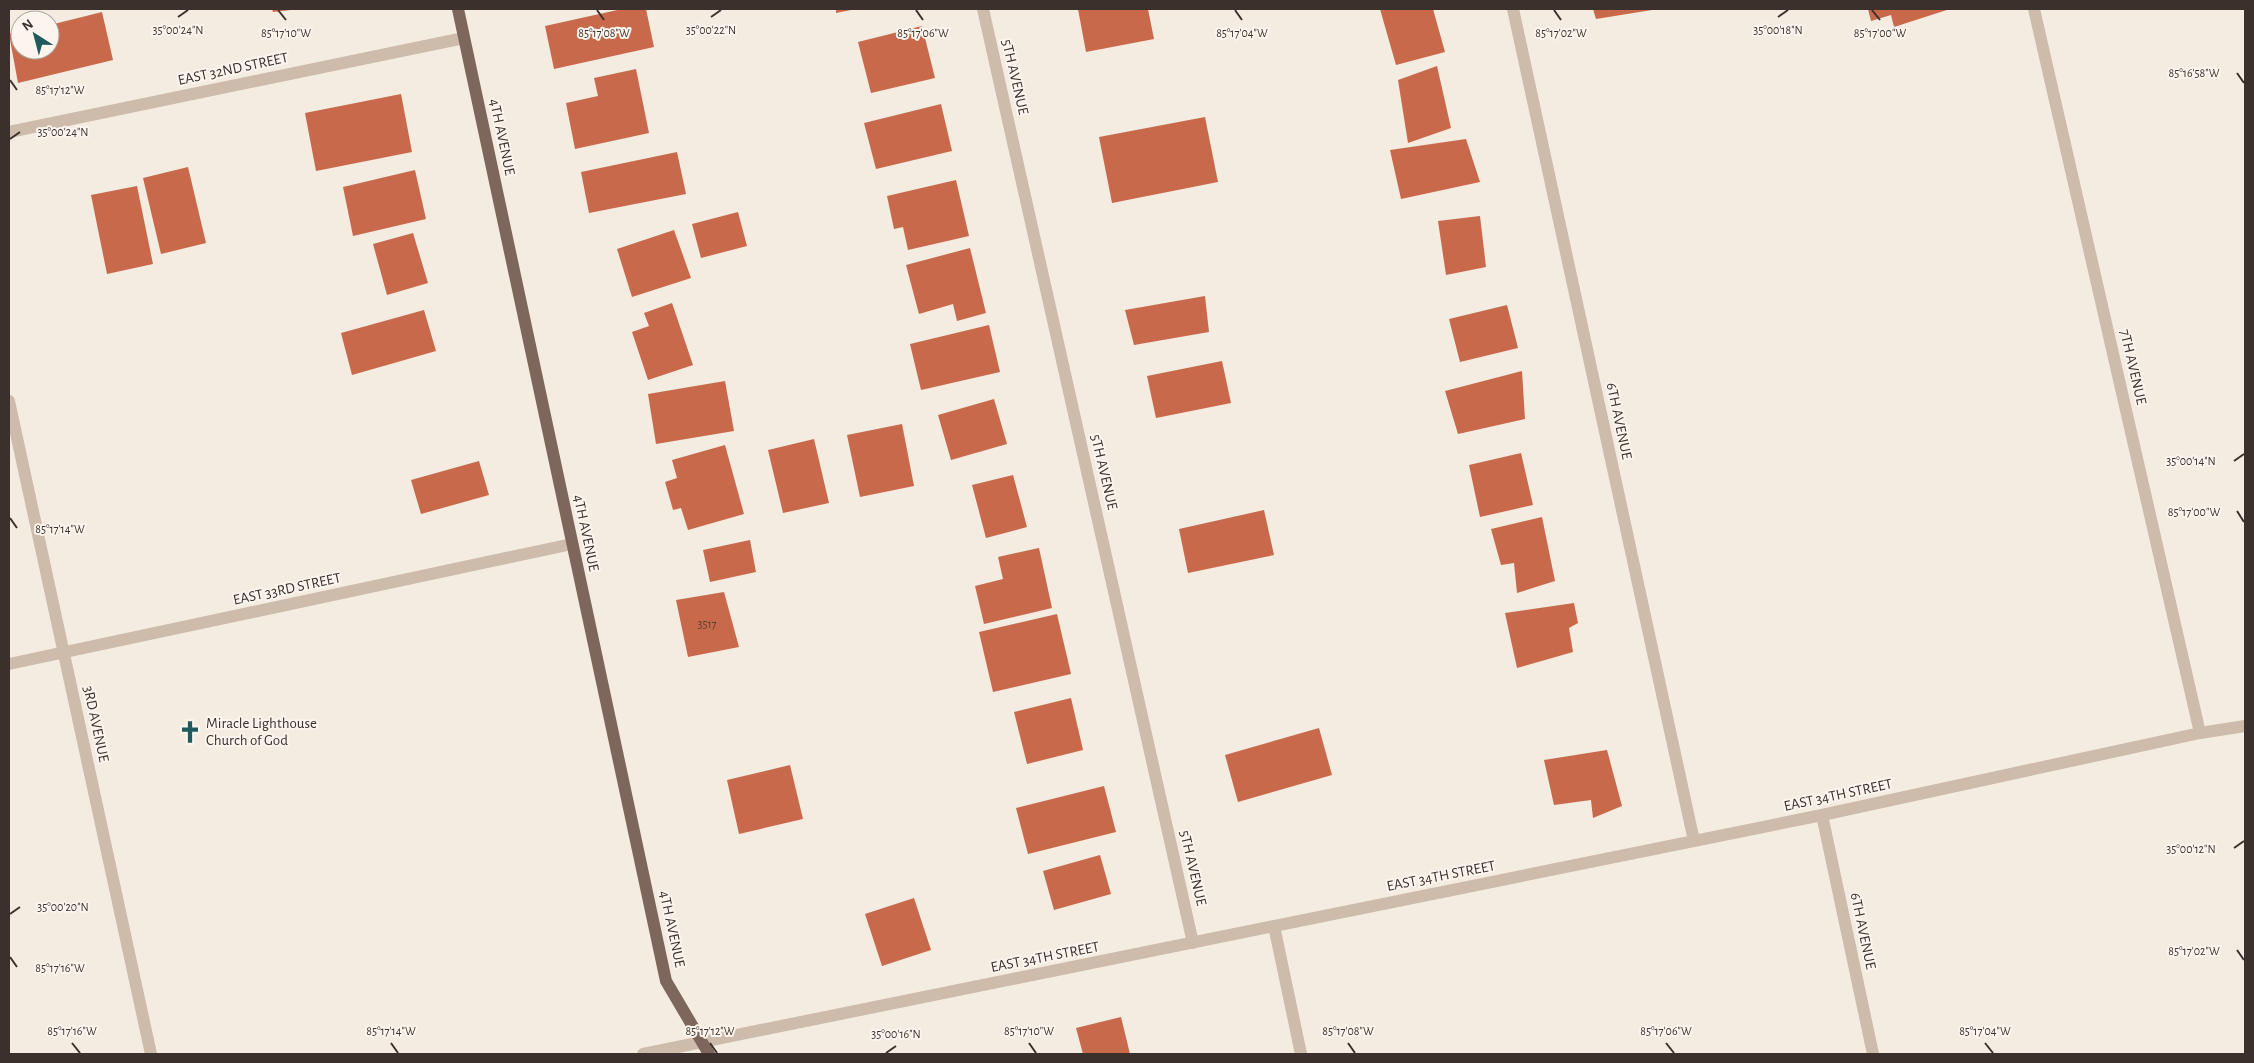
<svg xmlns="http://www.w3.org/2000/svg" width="2254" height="1063" viewBox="0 0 2254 1063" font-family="'Alegreya Sans',sans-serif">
	<rect width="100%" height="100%" fill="#f4ebe1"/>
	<path fill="#c8694b" d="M272 9H291V10L273 12Z
		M622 9H646L654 47 554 69 545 26Z
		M836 9H851V10L836 13Z
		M1078 9H1148L1154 39 1086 52Z
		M1380 9H1433L1445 52 1396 65Z
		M1593 9H1652V10L1596 19Z
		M1868 9H1950L1894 27 1891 15 1871 21Z
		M102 12 113 60 18 83 9 34 20 32V50H50V25Z
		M922 26 935 78 871 93 858 42Z
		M1437 66 1451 128 1408 143 1398 80Z
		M636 69 649 133 575 149 566 103 598 96 594 78Z
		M401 94 412 152 316 171 305 113Z
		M941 104 952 151 876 169 864 123Z
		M1205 117 1218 182 1112 203 1099 137Z
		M1466 139 1480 182 1401 199 1390 150Z
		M677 152 686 194 589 213 581 172Z
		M188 167 206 243 161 254 143 178Z
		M415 170 426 219 353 236 343 187Z
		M956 180 969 236 908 250 903 227 894 229 887 196Z
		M137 186 153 264 107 274 91 195Z
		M738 212 747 246 701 258 692 224Z
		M1480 216 1486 267 1446 275 1438 221Z
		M674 230 691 278 632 297 617 249Z
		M413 233 428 283 387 295 373 244Z
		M970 248 986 313 957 321 953 304 919 314 906 265Z
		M1205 296 1209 332 1134 345 1125 310Z
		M672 303 693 365 648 380 632 332 649 326 644 313Z
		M1507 305 1518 348 1460 362 1449 319Z
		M424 310 436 351 352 375 341 333Z
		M989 325 1000 372 921 390 910 344Z
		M1222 361 1231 403 1156 418 1147 376Z
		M1522 371 1525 419 1458 434 1445 391Z
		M725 381 734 431 656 444 648 394Z
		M994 399 1007 444 951 460 938 415Z
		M902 424 914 486 860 497 847 435Z
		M814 439 829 503 783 513 768 450Z
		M725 445 744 514 688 530 681 508 673 510 665 482 677 478 672 460Z
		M1521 453 1533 505 1480 517 1469 465Z
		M479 461 489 495 421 514 411 480Z
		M1013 475 1027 527 986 538 972 485Z
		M1264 510 1274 555 1188 573 1179 529Z
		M1542 517 1555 581 1517 593 1514 563 1501 565 1491 529Z
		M750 540 756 572 710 582 703 550Z
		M1039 548 1052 608 984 624 975 586 1003 579 998 557Z
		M724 592 739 647 688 657 676 600Z
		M1574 603 1578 623 1569 628 1573 652 1517 668 1505 613Z
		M1057 614 1071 674 993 692 979 632Z
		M1071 698 1083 750 1027 764 1014 712Z
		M1319 728 1332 775 1238 802 1225 755Z
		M1607 750 1622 806 1593 818 1591 800 1554 805 1544 760Z
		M790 765 803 819 739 834 727 780Z
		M1104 786 1116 832 1028 854 1016 808Z
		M1100 855 1111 894 1054 910 1043 871Z
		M914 898 931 950 882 966 865 914Z
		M1121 1017 1130 1054H1083L1076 1028Z"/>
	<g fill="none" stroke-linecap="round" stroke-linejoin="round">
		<path stroke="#cdbbac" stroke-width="12" d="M983 9 1193 943
			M1513 9 1694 841
			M2034 9 2200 733
			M9 132 464 38
			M9 401 151 1054
			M9 664 572 544
			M1822 815 1873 1054
			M1274 926 1301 1054
			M643 1054 1822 815 2200 733 2245 726"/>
		<path stroke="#7d675c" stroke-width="12" d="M458 9 666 981 709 1054"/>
	</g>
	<path fill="none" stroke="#3b302b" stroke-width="2" d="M278 10 286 20M597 10 604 20M916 10 923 20M1235 10 1242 20M1554 10 1561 20M1872 10 1880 20M178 17 188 10M711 17 721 10M1778 17 1788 10M2237 73 2244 83M10 80 17 90M10 139 20 132M2234 461 2244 454M2237 511 2244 522M10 518 17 528M2234 848 2244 841M10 914 20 907M2237 950 2244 960M10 957 17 967M72 1043 80 1053M391 1043 398 1053M710 1043 717 1053M1029 1043 1036 1053M1348 1043 1355 1053M1666 1043 1674 1053M1985 1043 1993 1053M886 1053 896 1046"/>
	<defs>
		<symbol id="church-bare" viewBox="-9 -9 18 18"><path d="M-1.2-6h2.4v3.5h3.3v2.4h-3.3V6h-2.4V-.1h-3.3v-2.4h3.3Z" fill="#1f5a5e" stroke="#fbf5ee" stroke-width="2.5" paint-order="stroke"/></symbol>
	</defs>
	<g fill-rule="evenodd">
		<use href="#church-bare" x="174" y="716" width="32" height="32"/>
	</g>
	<g text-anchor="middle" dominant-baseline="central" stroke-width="4" stroke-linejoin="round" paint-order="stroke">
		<g font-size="12" fill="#5e3e33">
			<text x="707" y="624">3517</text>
		</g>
		<g font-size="15" fill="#3b302b" stroke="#fbf5ee">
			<text transform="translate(233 69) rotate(-12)">EAST 32ND STREET</text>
			<text transform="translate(1015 77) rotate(77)">5TH AVENUE</text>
			<text transform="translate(502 137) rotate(78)">4TH AVENUE</text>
			<text transform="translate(2133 367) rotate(77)">7TH AVENUE</text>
			<text transform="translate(1619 421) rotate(78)">6TH AVENUE</text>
			<text transform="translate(1104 472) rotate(77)">5TH AVENUE</text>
			<text transform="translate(586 533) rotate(78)">4TH AVENUE</text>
			<text transform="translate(287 589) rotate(-12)">EAST 33RD STREET</text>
			<text transform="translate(96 724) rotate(78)">3RD AVENUE</text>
			<text transform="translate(1838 795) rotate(-12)">EAST 34TH STREET</text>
			<text transform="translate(1193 868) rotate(77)">5TH AVENUE</text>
			<text transform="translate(1441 876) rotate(-11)">EAST 34TH STREET</text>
			<text transform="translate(672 929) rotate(78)">4TH AVENUE</text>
			<text transform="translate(1863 931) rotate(78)">6TH AVENUE</text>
			<text transform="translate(1045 957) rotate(-11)">EAST 34TH STREET</text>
		</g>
		<g font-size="15" fill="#3b302b" stroke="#fbf5ee" text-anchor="start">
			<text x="206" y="723">Miracle Lighthouse<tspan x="206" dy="17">Church of God</tspan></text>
		</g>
	</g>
	<g font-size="12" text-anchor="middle" fill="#3b302b" stroke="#fbf5ee" stroke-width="4" stroke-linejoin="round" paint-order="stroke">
		<text x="178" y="34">35°00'24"N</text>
		<text x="711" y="34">35°00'22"N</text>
		<text x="1778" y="34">35°00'18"N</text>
		<text x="286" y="37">85°17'10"W</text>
		<text x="604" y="37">85°17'08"W</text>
		<text x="923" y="37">85°17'06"W</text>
		<text x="1242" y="37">85°17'04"W</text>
		<text x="1561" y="37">85°17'02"W</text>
		<text x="1880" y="37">85°17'00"W</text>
		<text x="2194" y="77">85°16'58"W</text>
		<text x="60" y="94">85°17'12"W</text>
		<text x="63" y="136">35°00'24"N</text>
		<text x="2191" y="465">35°00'14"N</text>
		<text x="2194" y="516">85°17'00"W</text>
		<text x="60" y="533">85°17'14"W</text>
		<text x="2191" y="853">35°00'12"N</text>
		<text x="63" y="911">35°00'20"N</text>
		<text x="2194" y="955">85°17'02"W</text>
		<text x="60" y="972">85°17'16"W</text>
		<text x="72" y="1035">85°17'16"W</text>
		<text x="391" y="1035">85°17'14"W</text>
		<text x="710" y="1035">85°17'12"W</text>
		<text x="1029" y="1035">85°17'10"W</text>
		<text x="1348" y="1035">85°17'08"W</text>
		<text x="1666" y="1035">85°17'06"W</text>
		<text x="1985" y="1035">85°17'04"W</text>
		<text x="896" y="1038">35°00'16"N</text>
	</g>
	<rect width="2254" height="1063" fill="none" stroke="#3b302b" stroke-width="20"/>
	<g transform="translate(35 35) rotate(324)"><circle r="24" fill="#fbf5ee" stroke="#aea6a0"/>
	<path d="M0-4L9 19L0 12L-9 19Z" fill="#1f5a5e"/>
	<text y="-8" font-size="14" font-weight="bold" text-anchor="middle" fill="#3b302b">N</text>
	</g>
</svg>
